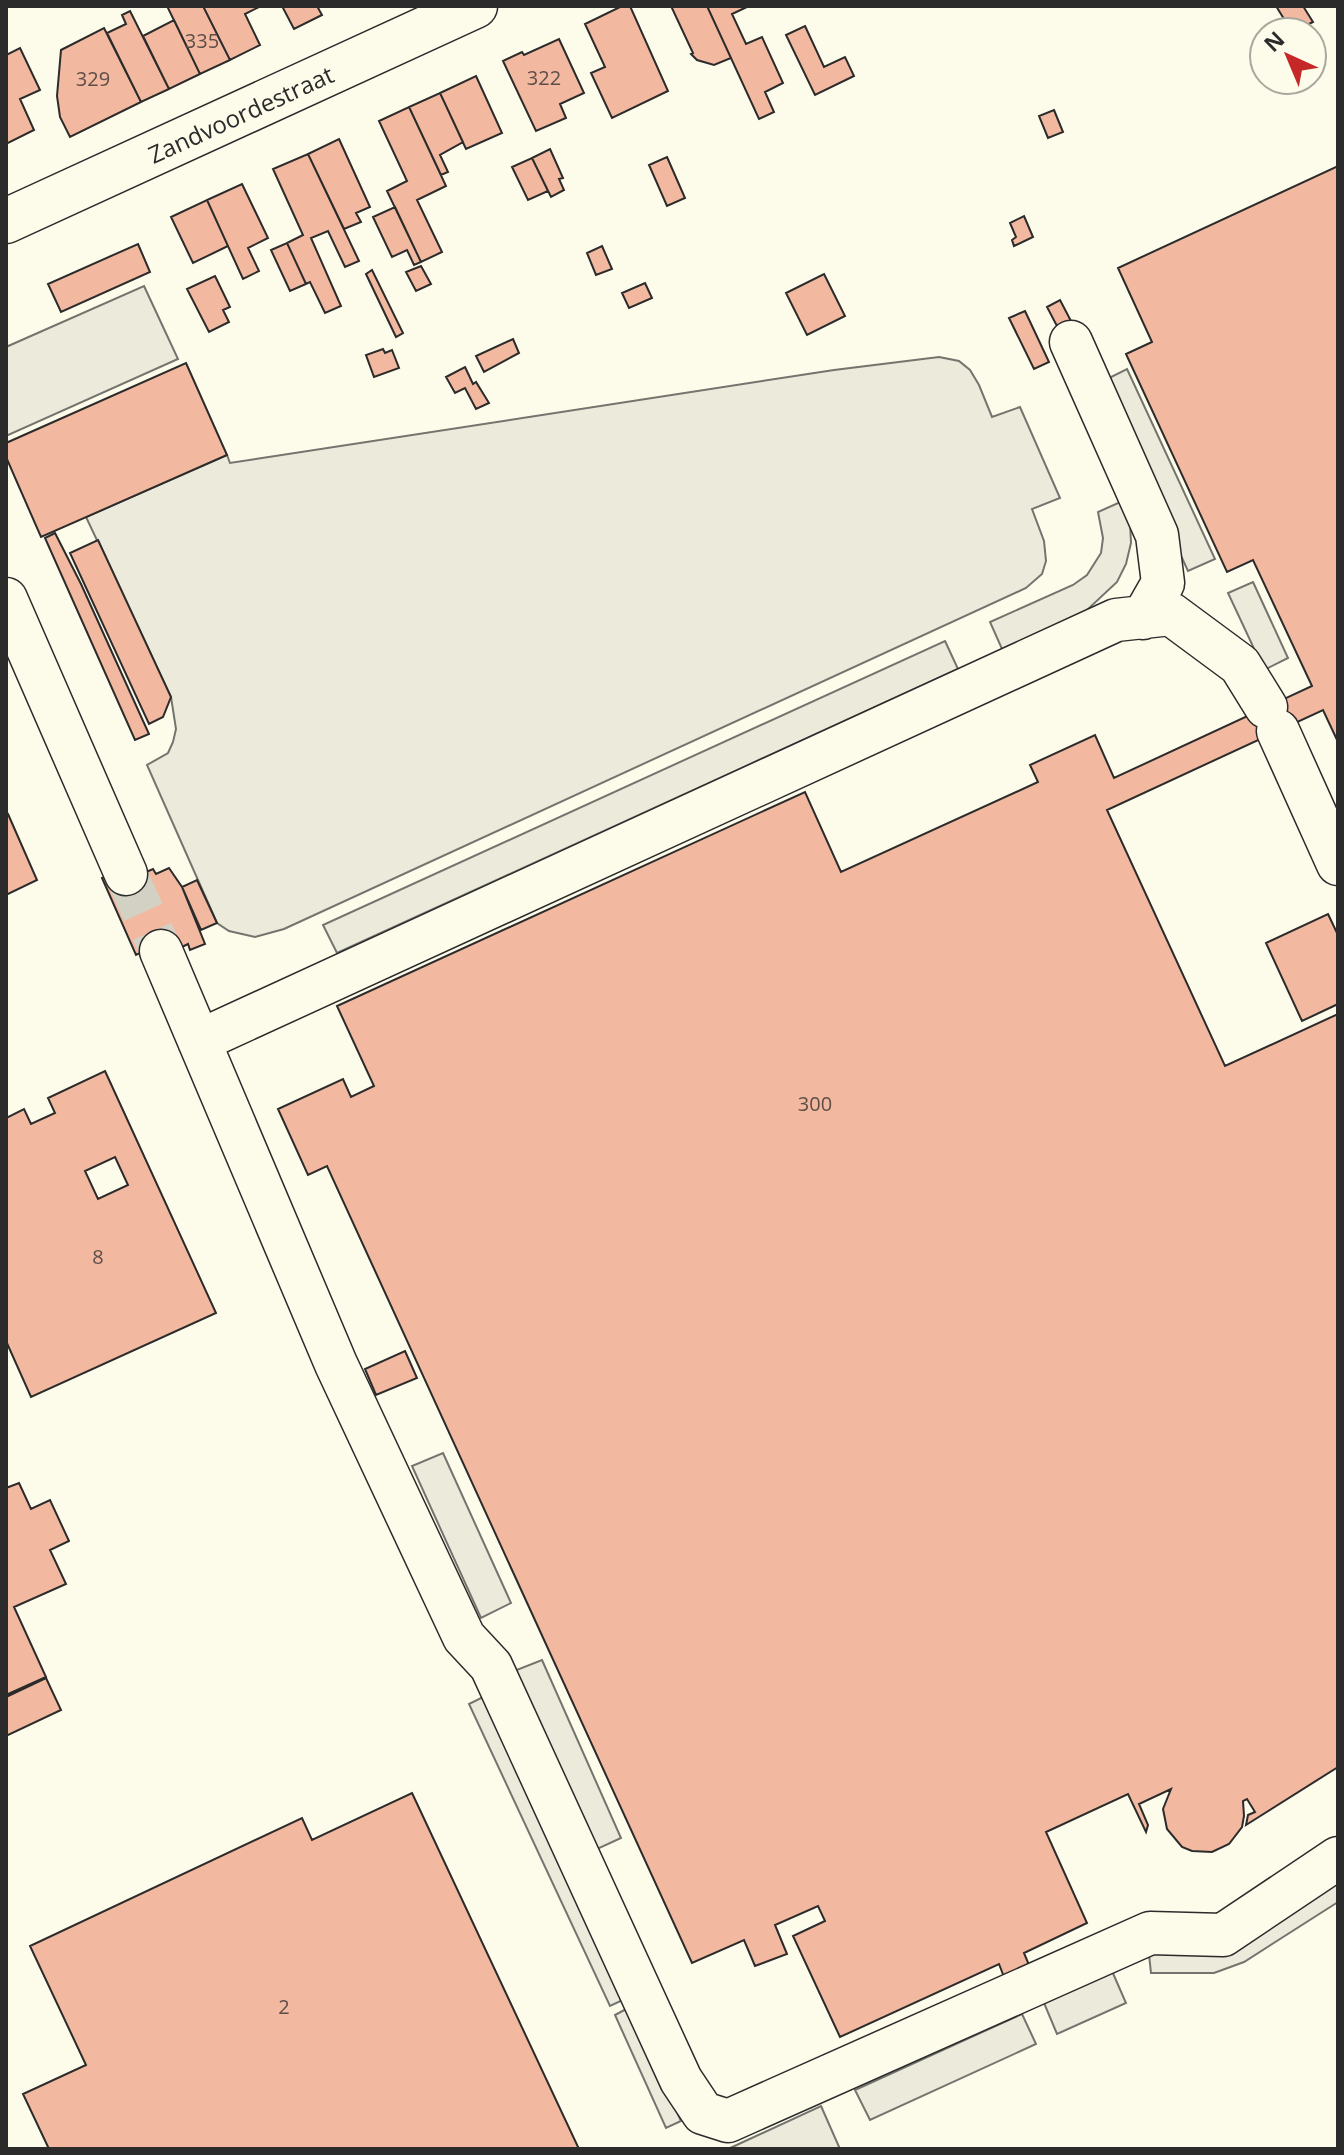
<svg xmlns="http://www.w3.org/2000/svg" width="1344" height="2155" viewBox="0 0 1344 2155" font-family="'Open Sans',sans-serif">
	<rect width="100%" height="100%" fill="#fdfbea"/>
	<path fill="#ecebdb" stroke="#74746e" stroke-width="2" d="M144 286 178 359 6 436V347Z"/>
	<path fill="#eceadb" stroke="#74746e" stroke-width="2" d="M939 357 959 361 970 370 979 385 992 417 1020 407 1060 498 1032 509 1044 541 1046 561 1042 574 1026 588 284 929 255 937 229 931 217 923 147 765 168 753 173 742 176 729 171 697 86 517 227 455 230 463 834 370Z
		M1127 369 1215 559 1188 571 1101 382Z
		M1125 500 1130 521 1131 543 1126 564 1117 582 1086 611 1002 649 990 622 1073 585 1087 575 1101 553 1103 538 1098 512Z
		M1253 582 1288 658 1264 670 1228 593Z
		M945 641 958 669 337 953 323 925Z
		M443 1453 511 1603 481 1618 412 1466Z
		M542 1660 621 1838 595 1850 514 1671Z
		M485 1696 625 1999 610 2006 469 1704Z
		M1338 1870V1902L1244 1962 1214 1973H1151L1148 1945Z
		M1112 1971 1126 2003 1057 2034 1044 2003Z
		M630 2007 681 2121 666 2128 615 2015Z
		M1022 2014 1036 2044 870 2120 855 2090Z
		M821 2106 840 2149H728Z"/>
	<path fill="#f2b8a0" stroke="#2b2b2b" stroke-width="2" fill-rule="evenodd" d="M167 6H203L230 60 200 74Z
		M203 6H261L245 14 260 45 230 60Z
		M282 6H317L322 15 294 29Z
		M622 6H630L668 91 612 118 591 73 605 67 585 24Z
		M671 6H707L731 58 714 65 697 60 691 54 693 53Z
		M707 6H749L732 14 746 44 762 37 783 83 765 92 774 112 759 119Z
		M1276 6H1303L1313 22 1292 32Z
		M130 11 169 89 141 102 107 33 126 24 122 15Z
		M174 20 200 74 169 89 143 36Z
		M805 26 824 67 845 57 854 76 815 95 786 35Z
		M104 28 141 102 70 137 60 117 57 96 61 50Z
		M559 39 584 93 560 104 566 118 536 131 503 61 522 52 524 55Z
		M20 48 40 90 20 99 34 130 6 144V55Z
		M476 76 502 133 466 149 440 93Z
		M440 93 463 142 440 155 448 172 441 175 409 107Z
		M409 107 446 186 417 200 442 252 421 262 387 191 407 181 379 121Z
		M1054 110 1063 132 1048 138 1039 116Z
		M339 139 370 207 356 213 361 222 344 229 308 154Z
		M550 149 563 178 559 179 564 190 551 197 532 158Z
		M308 154 359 261 345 267 328 231 311 238 341 306 325 313 310 282 306 284 287 243 303 235 273 169Z
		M667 157 685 198 667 206 649 165Z
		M532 158 548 191 528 200 512 167Z
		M1338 166V742L1323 710 1107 810 1225 1066 1338 1014V1767L1246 1825 1248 1815 1255 1812 1247 1799 1243 1801 1244 1816 1242 1827 1229 1844 1212 1852 1192 1851 1182 1847 1167 1829 1163 1809 1171 1789 1139 1804 1148 1825 1146 1832 1128 1794 1046 1832 1087 1923 1024 1953 1029 1965 1004 1977 999 1964 840 2037 793 1936 825 1921 818 1906 775 1925 787 1954 755 1966 744 1940 692 1963 327 1166 308 1175 278 1109 343 1079 351 1097 374 1086 337 1006 805 792 841 872 1038 782 1030 765 1095 735 1114 778 1312 686 1253 560 1227 572 1126 354 1152 342 1118 268Z
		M242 184 268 238 248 248 259 271 243 279 207 200Z
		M207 200 228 246 193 263 171 217Z
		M395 207 421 262 414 265 407 250 392 257 373 217Z
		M1024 216 1033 237 1014 246 1012 240 1016 237 1010 223Z
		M287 243 306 284 290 291 271 250Z
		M138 244 150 272 61 312 48 284Z
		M602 246 612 269 596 275 587 253Z
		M421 266 431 284 416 291 406 272Z
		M372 270 403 333 396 337 366 274Z
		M824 274 845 316 807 335 786 293Z
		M215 276 230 307 223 310 229 322 209 332 187 289Z
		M645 283 652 298 629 308 622 293Z
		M1060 300 1071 321 1058 328 1047 307Z
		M1025 311 1049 362 1034 369 1009 318Z
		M513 339 519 353 484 372 476 356Z
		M383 349 385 353 392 350 399 368 374 377 366 355Z
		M186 363 227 455 41 537 6 457V443Z
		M465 367 473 384 476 382 489 403 476 409 465 388 455 393 446 377Z
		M55 533 81 584 149 734 135 740 45 538Z
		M98 540 171 697 163 717 149 724 70 553Z
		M8 814 37 880 6 895V815Z
		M169 868 182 887 205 944 190 950 188 944 172 952 152 947 136 955 102 878 116 872 137 876 153 869 156 874Z
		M197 880 217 923 201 930 182 887Z
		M1328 914 1338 935V1004L1302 1021 1266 943Z
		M105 1071 216 1313 31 1397 6 1341V1118L24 1109 31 1124 55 1113 48 1098ZM115 1157 128 1185 98 1199 85 1171Z
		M405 1351 417 1378 376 1395 365 1369Z
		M19 1483 31 1509 50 1500 69 1541 50 1550 66 1584 14 1607 46 1677 6 1695V1488Z
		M46 1678 61 1710 6 1736V1697Z
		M412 1793 579 2149H49L23 2094 86 2065 30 1946 302 1818 312 1840Z"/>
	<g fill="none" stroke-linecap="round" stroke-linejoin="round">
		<path stroke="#d3d1c4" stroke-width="42" stroke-dasharray="42 21" stroke-linecap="butt" d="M126 874 161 951"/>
		<defs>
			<path id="minor" d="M1071 342 1157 535 1163 583 1143 618
				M6 599 126 874
				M1278 731 1338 864
				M161 951 336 1364 464 1637 491 1666 681 2080 703 2113 728 2121 1150 1933 1223 1935 1338 1858
				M199 1041 1116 620 1171 614 1240 665 1266 707"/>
			<g id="major">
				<path id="s1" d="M6 221 475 6"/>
			</g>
		</defs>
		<use href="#minor" stroke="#2b2b2b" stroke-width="45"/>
		<use href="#major" stroke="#2b2b2b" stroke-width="47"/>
		<use href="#minor" stroke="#fdfbea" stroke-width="42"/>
		<use href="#major" stroke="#fdfbea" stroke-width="44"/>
	</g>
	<g text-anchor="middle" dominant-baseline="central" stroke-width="6" stroke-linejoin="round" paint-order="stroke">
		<g font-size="20" fill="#5d4e48">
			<text x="202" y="40">335</text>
			<text x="544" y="77">322</text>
			<text x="93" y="78">329</text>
			<text x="815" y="1103">300</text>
			<text x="98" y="1256">8</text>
			<text x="284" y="2006">2</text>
		</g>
		<g font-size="24" fill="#2b2b2b" stroke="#fdfbea">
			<text stroke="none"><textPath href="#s1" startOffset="258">Zandvoordestraat</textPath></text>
		</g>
	</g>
	<rect width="1344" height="2155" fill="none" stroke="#2b2b2b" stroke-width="16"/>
	<g transform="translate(1288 56) rotate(316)"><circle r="38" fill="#fdfbea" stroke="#a9a89e" stroke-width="2"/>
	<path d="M0-6L14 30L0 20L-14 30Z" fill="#c62828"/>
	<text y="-12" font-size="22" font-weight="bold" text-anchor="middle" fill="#2b2b2b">N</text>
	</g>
</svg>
